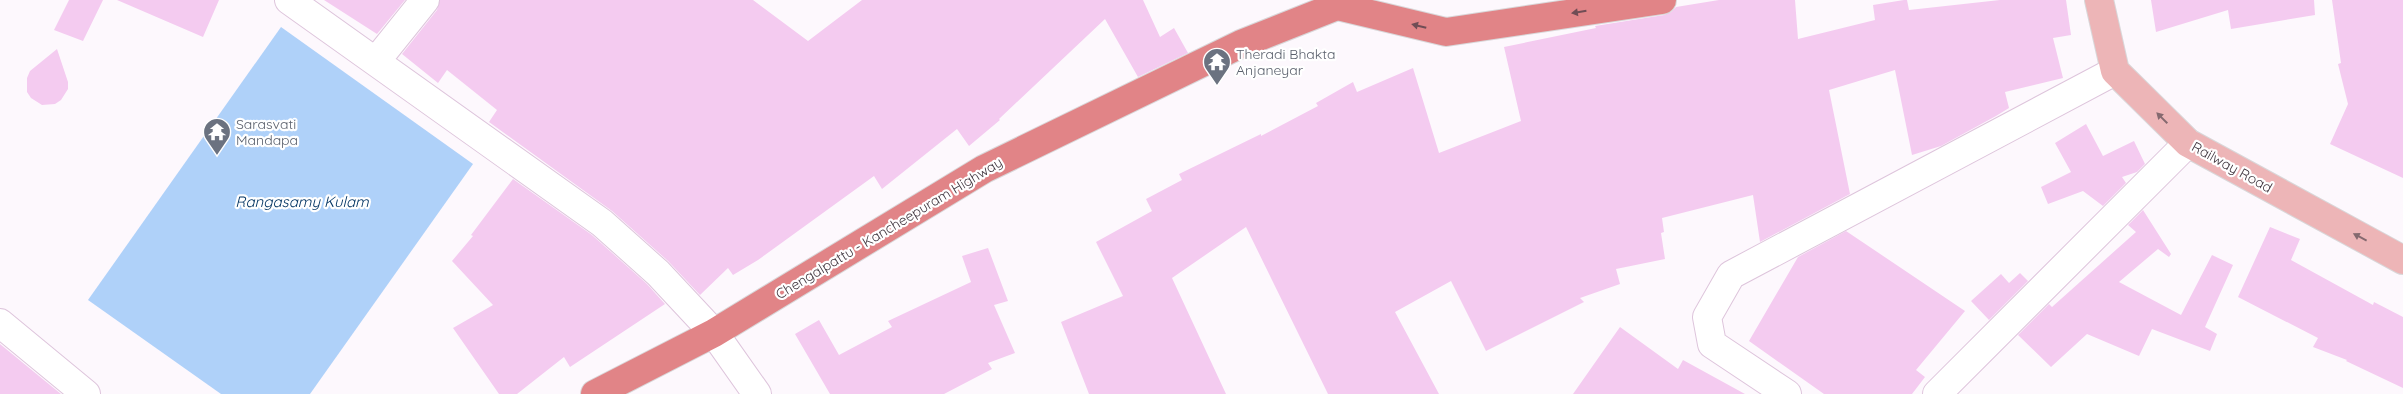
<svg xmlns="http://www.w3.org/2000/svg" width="2403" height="394" viewBox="0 0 2403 394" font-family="Quicksand,sans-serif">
	<rect width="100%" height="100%" fill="#fdf8fd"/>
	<path fill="#afd1f9" d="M281 27 473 164 310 394H221L88 300Z"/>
	<path fill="#f4cbf0" d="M69 0H103L83 41 54 30Z
		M117 0H219L203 37Z
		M324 0H405L377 34Z
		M440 0H753L808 41 862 0H1143L1160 37 1174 28 1188 53 1138 77 1105 19 999 119 1000 120 969 146 957 129 882 189 874 176 758 260 733 275 728 268 700 295 668 261 612 211 489 122 497 110 447 70 438 83 402 54 437 10Z
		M1719 0H1795L1798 39 1875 20 1873 5 1904 0H1907L1909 10 2000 0H2066L2071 35 2053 38 2063 78 2005 92 2009 108 1996 116 1941 146 1912 155 1895 70 1829 90 1850 194 1760 242 1753 195 1662 218 1664 232 1661 233 1665 259 1616 269 1620 284 1580 298 1584 302 1486 351 1451 281 1395 312 1439 394H1328L1246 227 1172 278 1226 394H1089L1061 322 1123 296 1096 242 1152 211 1146 199 1182 180 1179 174 1261 134V136L1318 106 1316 103 1353 82 1357 92 1413 68 1439 153 1521 121 1504 47 1596 28 1595 26 1664 15 1671 12 1676 7Z
		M2151 0H2314L2315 15 2231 29 2228 10 2156 32Z
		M2332 0H2403V178L2330 144 2348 104 2338 64 2341 63Z
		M57 49 68 82V89L61 100 55 104 42 105 31 98 27 92V78L30 71Z
		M2086 124 2103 156 2134 141 2145 164 2137 172 2122 177 2126 183 2103 206 2083 191 2048 204 2041 187 2071 172 2055 143Z
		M513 179 592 235 647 284 665 304 570 367 564 357 517 394H499L453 328 493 305 452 261 473 236 471 235Z
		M2143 210 2171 254 2169 257 2158 249 2119 282 2181 315 2212 255 2233 265 2205 327 2217 334 2210 351 2152 329 2139 356 2087 334 2051 367 2018 335 2049 304 2052 307 2136 232 2128 225Z
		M2270 227 2300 239 2291 260 2373 305 2374 302 2403 317V388L2346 361 2347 360 2313 347 2318 338 2238 297Z
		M1846 231 1965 311 1916 370 1925 377 1912 394H1824L1749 341 1798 257Z
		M988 248 1008 301 994 305 1015 353 988 363 992 369 944 394H830L795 334 819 320 839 355 892 327 888 321 971 282 962 256Z
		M2020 273 2028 281 1989 320 1971 301 2001 274 2009 283Z
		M1620 327 1678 369 1683 360 1745 394H1573Z
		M0 344 61 394H0Z"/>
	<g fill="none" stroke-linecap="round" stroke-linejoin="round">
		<defs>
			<path id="minor" d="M289 0 602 223 658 273 714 333 757 394
				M376 61 425 0
				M0 323 86 394
				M1787 394 1712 344 1707 317 1731 275 2115 71
				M1937 394 2188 143"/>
			<path id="major" d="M2099 0 2115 71 2188 143 2403 260"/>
			<path id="highway" d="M1337 6 1446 32 1662 0
				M595 394 714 333 984 169 1241 44 1352 0"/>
		</defs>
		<use href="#minor" stroke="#dec5dc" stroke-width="30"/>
		<use href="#major" stroke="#d9d7d9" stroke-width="30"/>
		<use href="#highway" stroke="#d9d7d9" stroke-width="30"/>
		<use href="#minor" stroke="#fff" stroke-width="28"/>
		<use href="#major" stroke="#edb5b7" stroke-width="28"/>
		<use href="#highway" stroke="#e18487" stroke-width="28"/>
	</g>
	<defs><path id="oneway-solid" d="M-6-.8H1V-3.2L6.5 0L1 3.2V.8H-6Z" transform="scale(1.25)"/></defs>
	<g fill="#704d55">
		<use href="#oneway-solid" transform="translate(1579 12) rotate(171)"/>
		<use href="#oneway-solid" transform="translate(1419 26) rotate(-166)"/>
	</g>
	<g fill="#85696f">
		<use href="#oneway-solid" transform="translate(2162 118) rotate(-135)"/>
		<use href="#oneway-solid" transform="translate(2360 237) rotate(-152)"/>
	</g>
	<defs>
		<symbol id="temple-pin" viewBox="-11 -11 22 30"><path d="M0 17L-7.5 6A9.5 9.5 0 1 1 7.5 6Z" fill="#6b7280" stroke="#fff"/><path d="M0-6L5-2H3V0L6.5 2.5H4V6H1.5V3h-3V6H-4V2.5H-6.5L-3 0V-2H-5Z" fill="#fff"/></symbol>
	</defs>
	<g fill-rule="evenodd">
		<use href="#temple-pin" x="1201" y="46" width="32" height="43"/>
		<use href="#temple-pin" x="201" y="116" width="32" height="43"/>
	</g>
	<g text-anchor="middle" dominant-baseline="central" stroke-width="4.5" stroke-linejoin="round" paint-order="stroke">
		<g font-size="14" fill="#5b616d" stroke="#fff" text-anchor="start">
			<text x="1236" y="54">Theradi Bhakta<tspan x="1236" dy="16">Anjaneyar</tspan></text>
			<text x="236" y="124">Sarasvati<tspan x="236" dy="16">Mandapa</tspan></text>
		</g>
		<g font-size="14" fill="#40363f" stroke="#fff">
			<text transform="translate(2232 167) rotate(29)">Railway Road</text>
			<text transform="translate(889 228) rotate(-31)">Chengalpattu - Kancheepuram Highway</text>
		</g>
		<g font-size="15" font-style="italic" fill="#003362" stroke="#fff">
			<text x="302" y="201">Rangasamy Kulam</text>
		</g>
	</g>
</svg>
